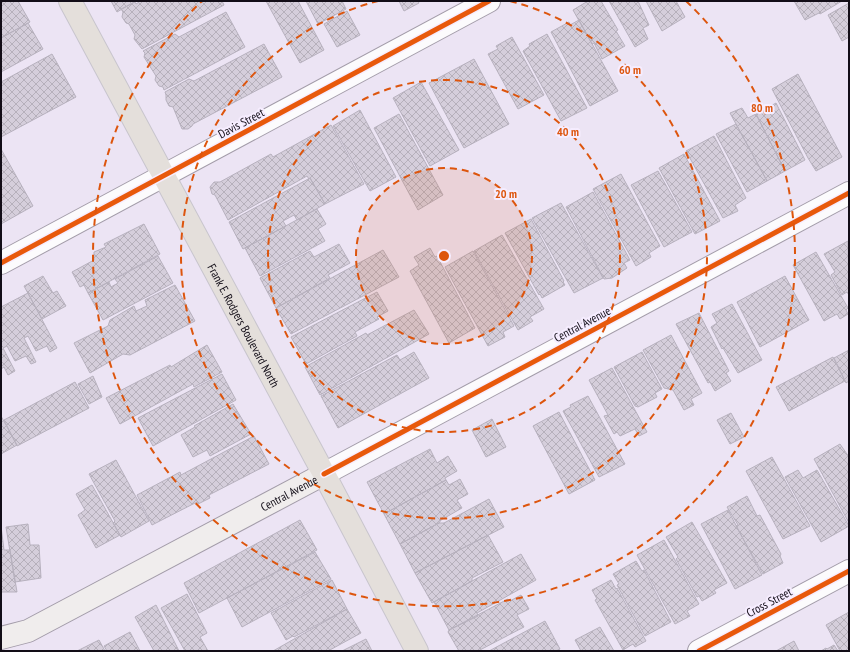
<svg xmlns="http://www.w3.org/2000/svg" width="850" height="652" viewBox="0 0 850 652" font-family="'PT Sans Narrow',sans-serif">
	<defs>
		<pattern id="building-cross-hatch" width="8" height="8" patternUnits="userSpaceOnUse"><rect width="8" height="8" fill="#d5cedb"/><path d="M0 0l8 8M0 8l8-8" fill="none" stroke="#b6b0bb"/></pattern>
	</defs>
	<rect width="100%" height="100%" fill="#ece4f4"/>
	<path fill="url(#building-cross-hatch)" stroke="#b7b1be" d="M3 1H18L30 22 1 38V2Z
		M111 1H136L117 12Z
		M138 1H222L224 5 142 49 134 39 135 35 129 24 126 23 122 17 123 12 121 9 135 2 136 4 139 2Z
		M266 1H298L324 50 300 63Z
		M306 1H342L346 9 318 24Z
		M399 1H418L419 3 404 11Z
		M588 1H601L618 30 616 31 625 46 602 59 594 43 592 44 573 10Z
		M609 1H638L649 25 643 28 648 39 635 47Z
		M646 1H676L685 17 662 31Z
		M794 1H842L820 14 819 13 805 20Z
		M849 3V37L842 41 828 15Z
		M347 11 360 35 337 47 324 24Z
		M226 12 245 47 164 90 163 87 159 86 155 80 156 76 144 57 145 53 143 51 175 34 179 37Z
		M579 20 618 91 590 106 551 32 569 22 570 25Z
		M28 23 43 49 1 72V38Z
		M547 34 587 108 561 121 523 51 530 46 529 44Z
		M512 37 544 95 518 109 488 54 498 49 496 46Z
		M264 44 282 77 193 124 192 126 188 129H182L173 107 169 106 166 100V95L165 92 189 79 194 81Z
		M52 54 76 97 1 137V82Z
		M474 59 509 124 464 148 429 83Z
		M798 74 842 157 816 171 808 158 772 89Z
		M421 82 459 150 430 166 393 98Z
		M776 103 805 160 785 171 756 114Z
		M742 108 748 118 756 114 785 171 767 181 730 113Z
		M360 110 396 177 370 191 333 126Z
		M399 114 443 195 418 210 374 128Z
		M736 124 767 181 747 192 716 134Z
		M331 125 364 184 325 204 310 178 309 179 307 176 228 220 215 195 212 194 210 187 214 182H220L271 154 273 157Z
		M714 136 746 198 735 205 738 211 723 218 686 151Z
		M1 149 33 206 1 224Z
		M684 154 720 221 695 234 659 168Z
		M658 171 692 232 664 247 631 185Z
		M621 174 660 246 649 253 651 257 636 266 593 189Z
		M310 178 325 204 297 220 294 215 283 221 286 226 243 249 229 222Z
		M593 192 630 260 624 263 627 268 612 278 604 279 566 207Z
		M561 203 603 278 574 293 532 218Z
		M317 209 326 224 318 229 325 241 260 276 245 248Z
		M531 219 564 281 563 282 565 285 542 298 540 294 539 295 505 233Z
		M144 224 160 254 88 293 84 285 80 287 72 272 94 260V252L106 247 104 244Z
		M502 235 544 309 530 317 533 321 518 330 474 251Z
		M848 241 849 295 847 292 842 295 831 275 835 272 824 254Z
		M339 244 350 263 328 275 330 278 276 308 260 278 310 251 314 257Z
		M430 248 435 257 437 256 475 328 449 343 410 271 419 265 414 257Z
		M383 250 399 277 291 334 276 308Z
		M473 251 514 326 503 332 505 337 488 346 445 267Z
		M816 252 848 308 846 310 848 314 840 319 837 314 824 321 793 265Z
		M158 256 173 283 103 320 88 293 109 282 111 287 118 283 115 279Z
		M43 276 53 293 57 291 66 306 42 319 24 286Z
		M785 276 809 320 760 347 737 302Z
		M175 285 195 321 130 355 123 354 90 373 74 343 108 326 110 320 134 306 136 311 147 306 145 300Z
		M377 292 388 311 377 317 379 319 355 332 357 336 306 364 291 337Z
		M28 293 57 348 50 352 47 346 36 351 28 336 24 338 36 362 31 364 26 356 15 361 7 346 3 348 15 371 8 375 4 367 1 369V307Z
		M732 304 762 360 738 373 723 348 722 349 711 327 717 323 712 314Z
		M414 310 429 334 320 395 305 367 366 333 367 335Z
		M699 313 729 371 726 373 731 381 715 391 710 382 708 383 676 324Z
		M671 335 702 393 691 399 694 405 684 410 673 390 664 388 643 350Z
		M207 345 222 372 194 387 193 384 120 424 106 398 170 365 171 367Z
		M849 350V381L846 383 834 358Z
		M414 352 429 378 338 428 321 396 397 355 400 360Z
		M642 352 662 389 655 393 657 397 638 407 635 406 614 367Z
		M833 357 845 381 789 411 776 387Z
		M612 368 647 432 639 436 635 429 620 436 617 432 614 434 604 416 608 415 589 380Z
		M222 374 236 400 153 446 138 418Z
		M93 376 102 397 89 404 78 384Z
		M75 382 89 408 17 446 4 420Z
		M588 396 625 464 599 477 563 411 571 407 570 405Z
		M233 404 251 434 210 456 207 450 193 457 181 435 195 427 194 426Z
		M559 412 595 480 569 494 533 426Z
		M731 413 744 437 730 444 717 420Z
		M1 416 17 445 1 454Z
		M492 419 506 447 486 457 472 430Z
		M254 436 269 464 209 495 210 498 198 504 197 502 152 525 137 495 180 472 181 475Z
		M840 444 849 457V523L814 459Z
		M430 449 437 463 448 456 457 471 445 478 446 480 384 514 367 482Z
		M772 457 810 526 783 539 746 471Z
		M116 460 149 521 121 537 113 523 115 521 89 474Z
		M798 470 803 478 817 470 849 526 821 542 785 477Z
		M460 479 468 494 457 500 462 508 441 520 439 523 400 544 384 514 446 480 449 485Z
		M92 485 120 535 96 548 78 515 85 510 76 494Z
		M747 496 757 516 760 515 781 554 780 556 783 563 763 574 736 526 738 525 727 507Z
		M489 499 504 527 415 573 400 544 439 523H444Z
		M728 510 762 575 735 589 701 524Z
		M300 520 317 550 199 613 184 583Z
		M692 522 727 583 714 590 716 593 702 601 699 596 697 597 676 559 678 557 666 537Z
		M28 524 30 545H39L41 578 15 582 6 527Z
		M1 526 4 550H10L17 592H1Z
		M488 535 503 562 472 578V581L432 603 415 573Z
		M664 540 699 604 687 611 690 616 675 624 637 555Z
		M315 552 331 579 242 627 227 598Z
		M521 554 536 580 477 613 478 616 449 630 434 602Z
		M636 561 642 571 644 570 671 622 645 636 617 585 619 584 613 574Z
		M332 580 347 609 294 637 293 636 286 640 271 613Z
		M611 580 616 589 617 588 646 641 635 647 633 644 623 650 595 600 597 599 592 590Z
		M187 594 207 633 200 637 208 651H185L161 608Z
		M521 595 529 609 517 615 524 627 478 651H459L448 632 449 630 508 599 510 601Z
		M156 605 179 651H154L135 617Z
		M347 609 361 633 328 651H273Z
		M849 612V651H840L826 625Z
		M545 621 560 649 556 651H489Z
		M600 627 614 651H581L575 640Z
		M130 632 140 651H107L104 646Z
		M366 639 372 651H342Z
		M99 640 105 651H77Z
		M794 641 799 651H776Z
		M834 645 838 651H821L826 648 827 649Z"/>
	<g fill="none" stroke-linecap="round" stroke-linejoin="round">
		<defs>
			<path id="street" d="M1 263 489 1
				M324 474 849 193
				M699 651 849 571"/>
			<g id="secondary">
				<path id="s1" d="M1 638 28 631 324 474"/>
			</g>
			<g id="primary">
				<path id="s2" d="M70 1 324 474 417 651"/>
			</g>
		</defs>
		<use href="#street" stroke="#a39ca9" stroke-width="24"/>
		<use href="#secondary" stroke="#a39ca9" stroke-width="24"/>
		<use href="#primary" stroke="#c8c5cd" stroke-width="24"/>
		<use href="#street" stroke="#fcfbfd" stroke-width="22"/>
		<use href="#secondary" stroke="#f0eded" stroke-width="22"/>
		<use href="#primary" stroke="#e4dfdb" stroke-width="22"/>
		<defs>
			<path id="cycleway" d="M1 263 489 1
				M324 474 849 193
				M699 651 849 571"/>
		</defs>
		<use href="#cycleway" stroke="#f6edff" stroke-width="8"/>
		<use href="#cycleway" stroke="#e8590c" stroke-width="5"/>
	</g>
	<circle cx="444" cy="256" r="88" fill="#dd550d" fill-opacity=".12"/>
	<g fill="none" stroke="#dd550d" stroke-width="2" stroke-dasharray="7 5">
		<circle cx="444" cy="256" r="88"/>
		<circle cx="444" cy="256" r="176"/>
		<path d="M510 1A263 263 0 1 1 378 1"/>
		<path d="M686 1A351 351 0 1 1 202 1"/>
	</g>
	<g text-anchor="middle" dominant-baseline="central" stroke-width="4" stroke-linejoin="round" paint-order="stroke">
		<g font-size="12" fill="#120d17" stroke="#f6edff">
			<text transform="translate(241 123) rotate(-28)">Davis Street</text>
			<text transform="translate(582 324) rotate(-28)">Central Avenue</text>
			<text stroke="none"><textPath href="#s2" startOffset="368">Frank E. Rodgers Boulevard North</textPath></text>
			<text stroke="none"><textPath href="#s1" startOffset="323">Central Avenue</textPath></text>
			<text transform="translate(769 602) rotate(-28)">Cross Street</text>
		</g>
	</g>
	<circle cx="444" cy="256" r="6" fill="#dd550d" stroke="#f6edff" stroke-width="2"/>
	<g font-size="12" text-anchor="middle" font-weight="bold" fill="#dd550d" stroke="#f6edff" stroke-width="4" stroke-linejoin="round" paint-order="stroke">
		<text x="630" y="74">60 m</text>
		<text x="762" y="112">80 m</text>
		<text x="568" y="136">40 m</text>
		<text x="506" y="198">20 m</text>
	</g>
	<rect width="850" height="652" fill="none" stroke="#120d17" stroke-width="4"/>
</svg>
